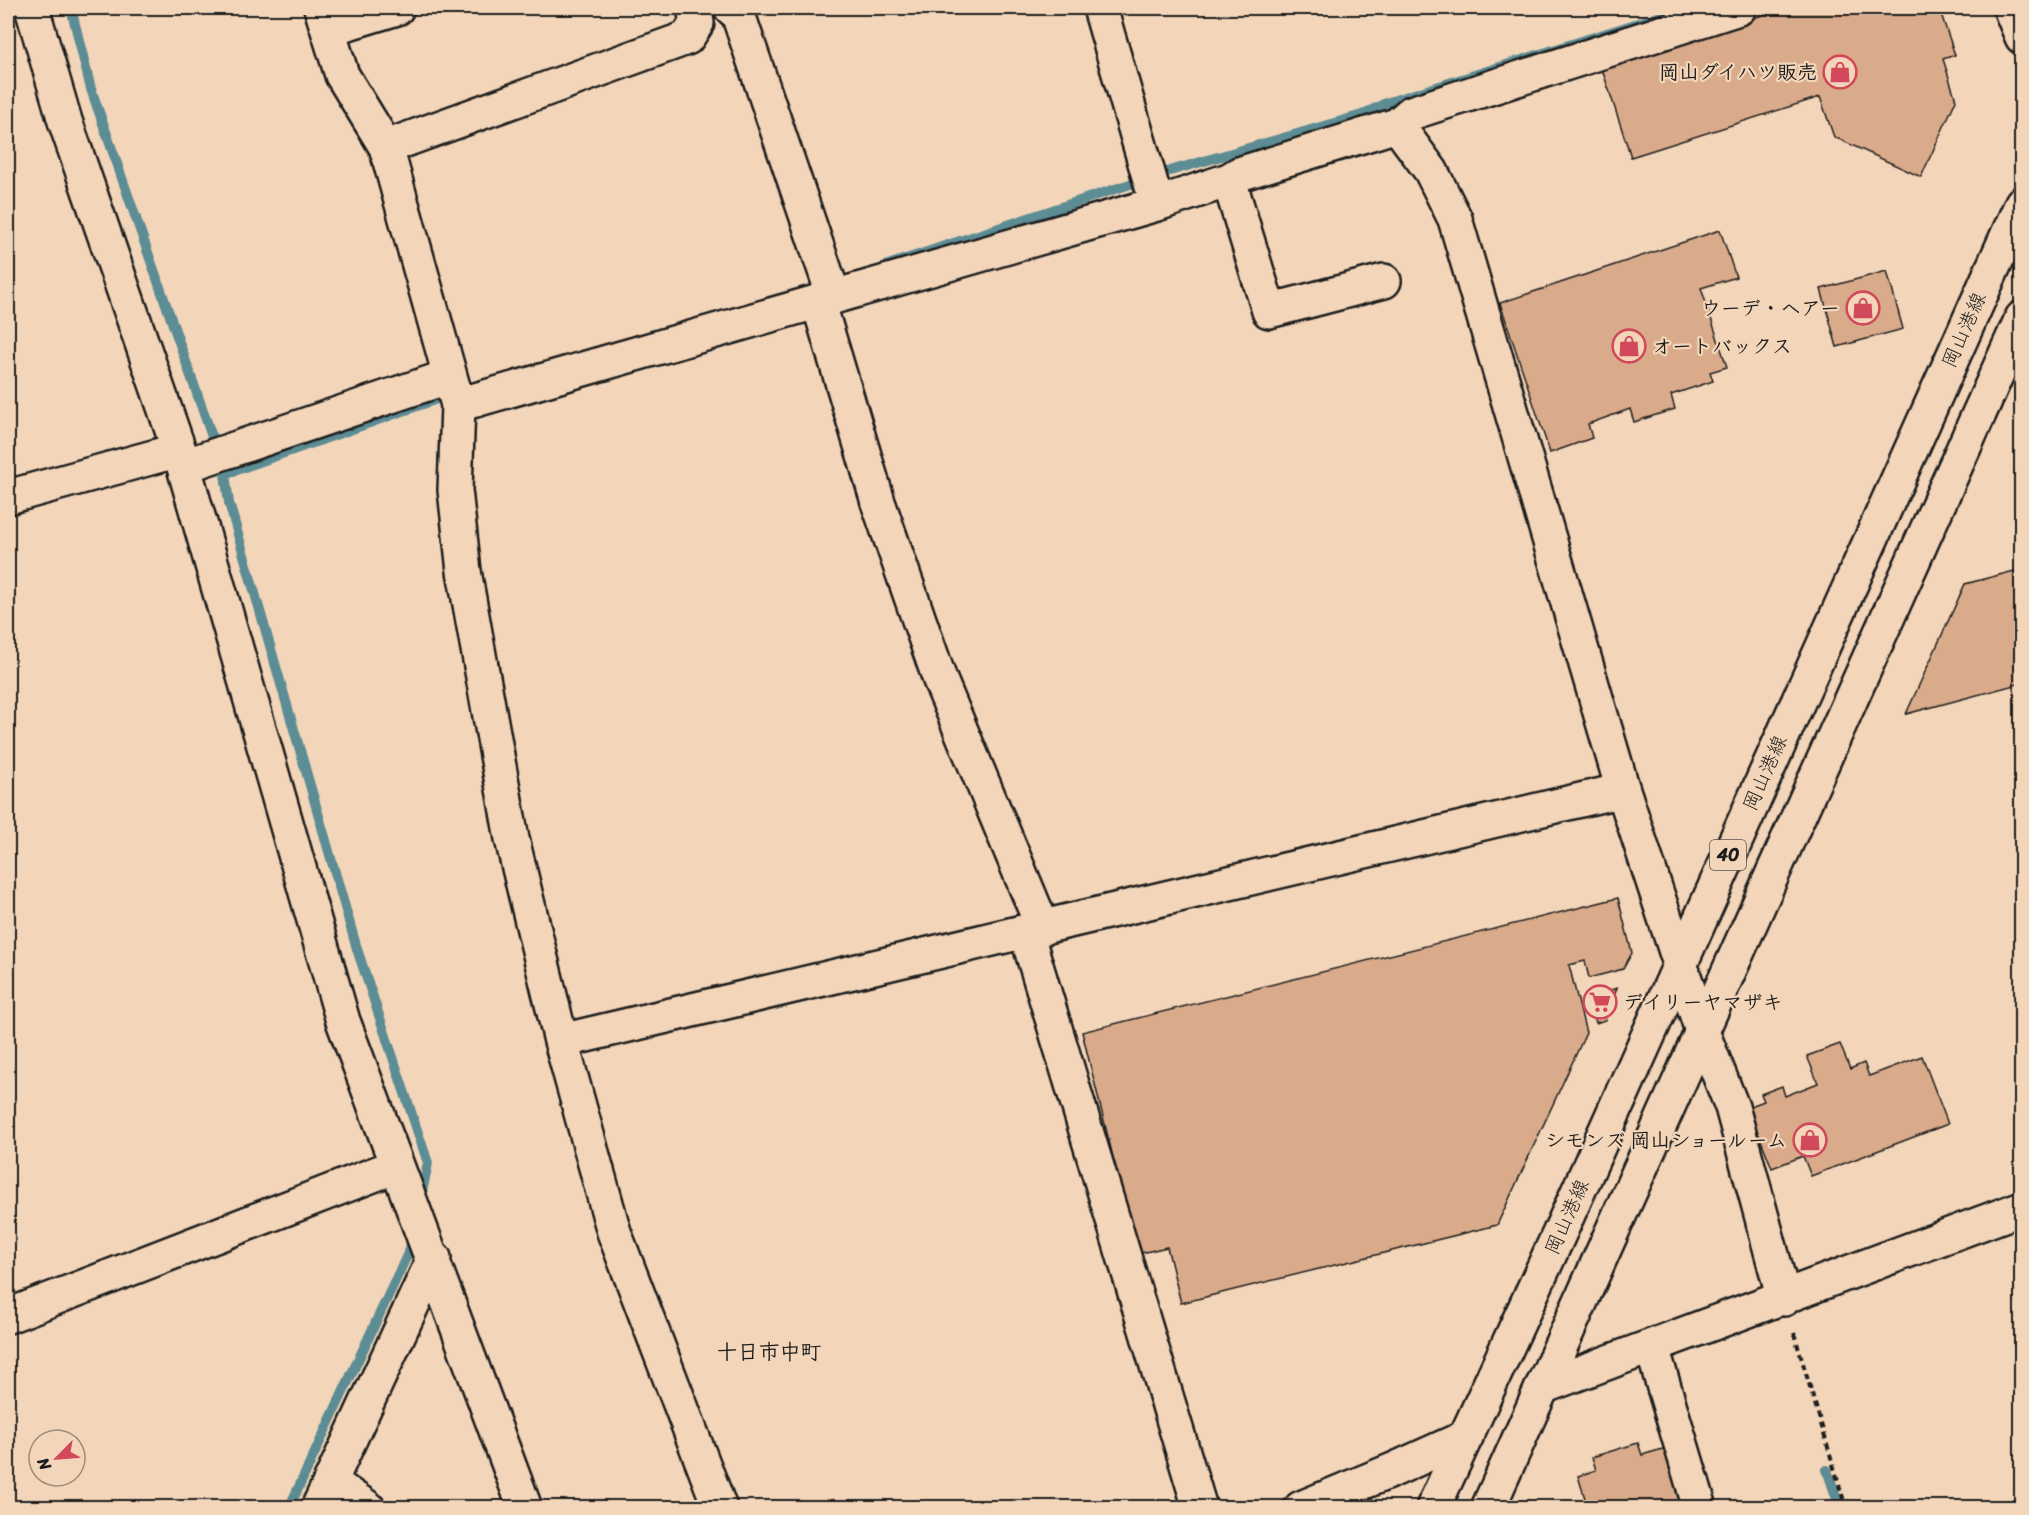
<svg xmlns="http://www.w3.org/2000/svg" width="2029" height="1515" viewBox="0 0 2029 1515" font-family="Sriracha,'Klee One',sans-serif">
	<rect width="100%" height="100%" fill="#f3d6b9"/>
	<filter id="ink" filterUnits="userSpaceOnUse"><feTurbulence type="fractalNoise" baseFrequency=".0167" numOctaves="2"/><feDisplacementMap in="SourceGraphic" scale="12" xChannelSelector="R" yChannelSelector="G"/><feConvolveMatrix kernelMatrix="1 2 1 2 8 2 1 2 1" color-interpolation-filters="sRGB"/></filter>
	<g filter="url(#ink)">
		<g fill="none" stroke-linecap="round" stroke-linejoin="round">
			<path stroke="#5c8c94" stroke-width="10" d="M71 8 91 89 225 474 229 503 357 949 428 1163 420 1202
				M888 265 1163 173 1362 115 1386 103 1686 8
				M225 474 451 394
				M1827 1470 1840 1508
				M289 1508 409 1251 413 1235"/>
		</g>
		<path fill="#d9ab8b" stroke="#1c1c1c" stroke-width="1.5" d="M1785 8H1939L1955 55 1943 59 1956 100 1921 177 1834 137 1820 97 1631 157 1601 66Z
			M1720 230 1736 277 1701 288 1727 367 1710 372 1713 381 1671 395 1675 409 1634 422 1630 409 1588 424 1592 438 1550 453 1500 303Z
			M1887 271 1903 329 1837 347 1821 289Z
			M2022 569V683L1906 714 1965 584Z
			M1618 898 1632 953 1623 969 1589 978 1585 961 1569 965 1586 1033 1497 1225 1181 1303 1167 1247 1137 1254 1082 1032Z
			M1617 988 1605 1020 1596 1023 1589 997Z
			M1840 1044 1850 1069 1864 1063 1869 1076 1922 1056 1948 1124 1811 1176 1803 1156 1772 1168 1748 1107 1764 1101 1761 1094 1782 1086 1785 1096 1818 1083 1807 1056Z
			M1638 1443 1642 1455 1666 1448 1685 1508H1588L1578 1476 1596 1470 1592 1457Z"/>
		<g fill="none" stroke-linecap="round" stroke-linejoin="round">
			<defs>
				<path id="minor" d="M32 8 65 121 179 450 343 1021 525 1508
					M321 8 342 75 386 147
					M731 8 738 14 834 297
					M1100 8 1157 204
					M2010 8 2022 37
					M328 29 397 8
					M1397 125 1431 171 1455 219 1623 790 1703 1034 1732 1107 1784 1299
					M1229 180 1269 311 1384 281
					M818 301 878 502 940 680 1043 928
					M450 376 458 405 455 490 464 571 512 839 561 1041 614 1232 720 1508
					M458 405 1157 204 1229 180 1239 174 1397 125 1411 113 1739 8
					M184 466 450 376 386 147 687 38 697 23 694 8
					M8 497 179 450
					M1026 932 1200 1508
					M561 1041 1623 790
					M8 1316 396 1166
					M1652 1347 1700 1508
					M1542 1387 2022 1208
					M331 1482 368 1508
					M318 1508 434 1258
					M1301 1508 1393 1470 1466 1437"/>
				<path id="primary" d="M1433 1508 1560 1232 2022 203
					M1488 1508 2022 318"/>
			</defs>
			<use href="#minor" stroke="#1c1c1c" stroke-width="38"/>
			<use href="#primary" stroke="#1c1c1c" stroke-width="38"/>
			<path stroke="#1c1c1c" stroke-width="4" stroke-dasharray="6 4.5" stroke-linecap="butt" d="M1794 1333 1846 1508"/>
			<use href="#minor" stroke="#f3d6b9" stroke-width="33"/>
			<use href="#primary" stroke="#f3d6b9" stroke-width="33"/>
		</g>
	</g>
	<defs>
		<symbol id="shop-ring" viewBox="-11 -11 22 22"><circle r="9.5" fill="#f3d6b9" stroke="#d1495b" stroke-width="1.5"/><path d="M-5-2.5h2.3a2.7 3.5 0 0 1 5.4 0H5L5.5 6h-11ZM-1.5-2.5h3a1.5 2.3 0 0 0-3 0Z" fill="#d1495b"/></symbol>
		<symbol id="supermarket-ring" viewBox="-11 -11 22 22"><circle r="9.5" fill="#f3d6b9" stroke="#d1495b" stroke-width="1.5"/><path d="M-6-5.5h2.5l.6 2H6L4.5 2H-2.5L-4.4-4H-6ZM-1.5 3.2a1.3 1.3 0 1 0 .1 0ZM3 3.2a1.3 1.3 0 1 0 .1 0Z" fill="#d1495b"/></symbol>
	</defs>
	<g fill-rule="evenodd">
		<use href="#shop-ring" x="1821" y="53" width="38" height="38"/>
		<use href="#shop-ring" x="1844" y="289" width="38" height="38"/>
		<use href="#shop-ring" x="1610" y="327" width="38" height="38"/>
		<use href="#supermarket-ring" x="1581" y="983" width="38" height="38"/>
		<use href="#shop-ring" x="1791" y="1121" width="38" height="38"/>
	</g>
	<g text-anchor="middle" dominant-baseline="central" stroke-width="4.5" stroke-linejoin="round" paint-order="stroke">
		<rect fill="#f3d6b9" stroke="#5c544b" stroke-width="1.5" x="1710" y="840" width="36" height="30" rx="4.5"/>
		<g font-size="18" font-weight="bold" fill="#1c1c1c">
			<text x="1728" y="855">40</text>
		</g>
		<g font-size="20" font-weight="bold" fill="#1c1c1c" stroke="#f3d6b9" text-anchor="end">
			<text x="1817" y="72">岡山ダイハツ販売</text>
			<text x="1840" y="308">ウーデ・ヘアー</text>
			<text x="1652" y="346" text-anchor="start">オートバックス</text>
			<text x="1623" y="1002" text-anchor="start">デイリーヤマザキ</text>
			<text x="1787" y="1140">シモンズ 岡山ショールーム</text>
		</g>
		<g font-size="20" fill="#1c1c1c" stroke="#f3d6b9">
			<text transform="translate(1964 330) rotate(-66)">岡山港線</text>
			<text transform="translate(1765 773) rotate(-66)">岡山港線</text>
			<text transform="translate(1567 1217) rotate(-66)">岡山港線</text>
		</g>
		<g font-size="21" font-weight="bold" fill="#1c1c1c" stroke="#f3d6b9">
			<text x="769" y="1352">十日市中町</text>
		</g>
	</g>
	<rect width="2029" height="1515" fill="none" stroke="#f3d6b9" stroke-width="30"/>
	<rect x="15" y="15" width="1999" height="1485" fill="none" stroke="#1c1c1c" stroke-width="2" filter="url(#ink)"/>
	<g transform="translate(57 1458) rotate(245)"><circle r="28" fill="#f3d6b9" stroke="#9d8c7a" stroke-width="1.5"/>
	<path d="M0-4.5L10 22L0 15L-10 22Z" fill="#d1495b"/>
	<text y="-9" font-size="16" font-weight="bold" text-anchor="middle" fill="#1c1c1c">N</text>
	</g>
</svg>
